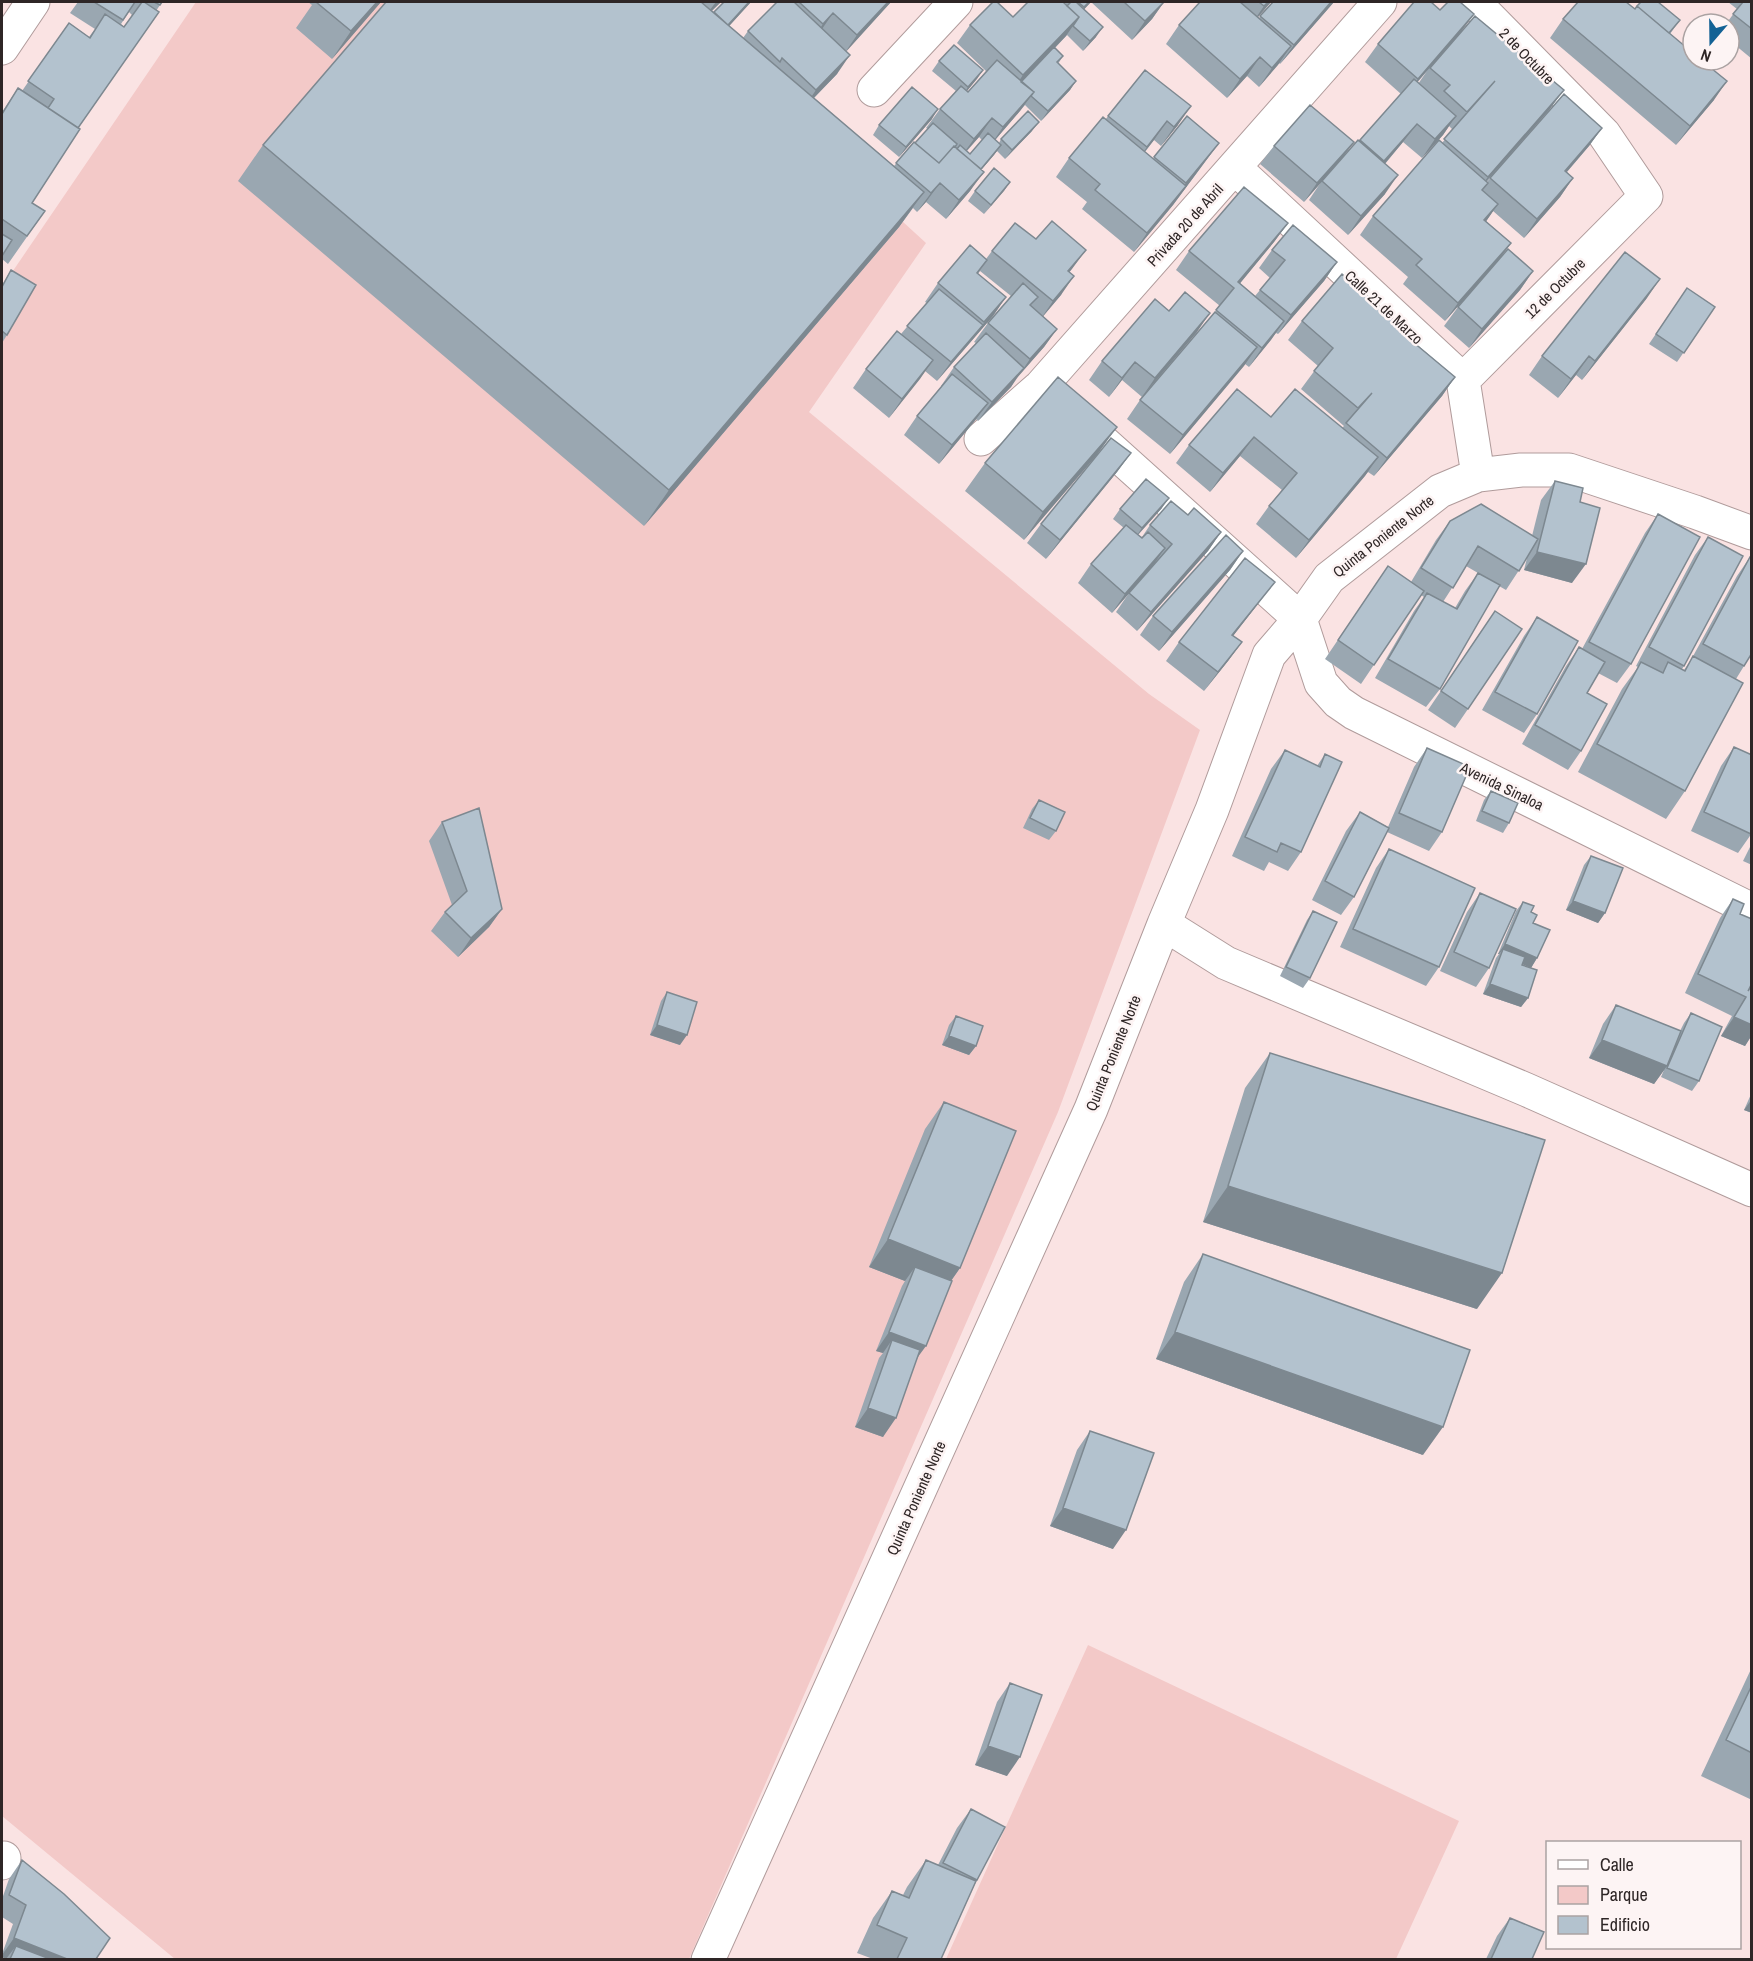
<svg xmlns="http://www.w3.org/2000/svg" width="1753" height="1961" viewBox="0 0 1753 1961" font-family="'Archivo Narrow',sans-serif">
	<rect width="100%" height="100%" fill="#fae3e3"/>
	<path fill="#f3c9c8" d="M196 2H663L926 243 809 412 1149 694 1200 730 1058 1112 689 1959H175L2 1816V287Z
		M1088 1645 1459 1821 1396 1959H946Z"/>
	<g fill="none" stroke-linecap="round" stroke-linejoin="round">
		<defs>
			<path id="minor" d="M2 48 33 2
				M874 90 956 2
				M1235 168 1463 380 1478 475
				M1463 380 1646 196 1604 134 1474 2
				M1041 386 1300 619 1321 683 1338 702 1354 713 1752 910
				M981 439 1041 386 1380 2
				M1164 924 1226 963 1527 1090 1752 1190
				M2 1863 4 1858
				M708 1960 1091 1109 1164 924 1212 810 1269 655 1300 619 1329 578 1440 491 1478 475 1521 470H1569L1695 512 1752 533"/>
		</defs>
		<use href="#minor" stroke="#b09b9b" stroke-width="35"/>
		<use href="#minor" stroke="#fff" stroke-width="33"/>
	</g>
	<path fill="#9aa7b1" fill-rule="evenodd" d="M78 2H162L78 128 32 203 45 211 8 264 2 259V112L18 88 22 91 69 23 89 37 95 29 70 13ZM129 12 132 15 124 27 121 24Z
		M308 2H381L332 59 296 28 312 5Z
		M386 2H721L712 11 714 12 724 2H751L729 26 743 38 748 31 777 2H891L846 51 837 74 814 98 894 166 928 129 926 128 940 109 956 91 932 71 939 61 983 70 967 91 968 92 986 71 957 43 970 25 1013 17 1065 4 1067 2H1164L1152 19 1132 40 1091 2 1084 9 1096 37 1083 51 1067 35 1055 48 1063 56 1058 64 1076 81 1070 90 1041 121 1025 105 995 140 999 143 1001 139 1032 131 1005 159 997 151 981 170 970 191 946 219 926 202 917 212 913 208 899 227 644 526 238 181 263 145ZM979 137 982 140 970 154 967 151Z
		M1200 2H1271L1258 17 1259 18 1273 2H1334L1280 64 1279 63 1259 87 1247 76 1227 98 1166 44 1179 25Z
		M1728 2H1752V59L1729 40V24H1726L1737 9Z
		M1635 9 1680 20 1670 34 1714 100 1676 145 1550 38 1563 19Z
		M1461 32 1550 109 1487 182 1490 178 1602 128 1589 146 1567 172 1573 178 1560 197 1524 238 1493 211 1486 221 1511 243 1498 261 1445 321 1403 284 1408 277 1360 235 1373 216 1442 143 1453 130 1449 126 1443 135 1422 158 1403 142 1385 164V194L1348 235 1309 200 1321 182 1304 202 1260 164 1274 146 1342 158 1359 141 1401 94 1365 62 1378 44ZM1427 71 1418 84 1417 83Z
		M1145 70 1178 125 1161 146 1154 140 1145 152 1153 159 1187 116 1219 143 1173 205 1134 252 1082 209 1087 202 1056 177 1069 158 1105 120Z
		M932 119 899 157 873 135 879 125Z
		M1010 182 984 214 968 201 975 191Z
		M1288 223 1274 242 1240 283 1255 296 1270 278 1259 268 1272 250 1337 262 1324 281 1278 334 1276 333 1249 367 1245 364 1170 454 1127 419 1140 400 1220 306 1176 270 1189 251Z
		M992 251 1070 272 1061 295 1043 316 1057 329 1044 347 1016 378 1011 387 978 421 976 419 939 464 904 435 917 416 941 387V386L954 367 976 343 974 342 988 323 1011 296 980 271 978 274 1006 297 993 316 937 381 925 371 889 418 853 388 866 369 901 334 927 303 925 302 938 283 986 259Z
		M11 270 7 335 2 343V285Z
		M1533 271 1520 290 1469 348 1444 326 1458 307Z
		M1687 288 1715 307 1677 362 1649 344Z
		M1647 298 1582 380 1576 375 1558 398 1529 375 1542 356Z
		M1169 311 1197 332 1142 397 1122 380 1109 397 1089 380 1102 361Z
		M1302 321 1414 342 1455 377 1442 396 1374 476 1368 472 1296 558 1256 524 1269 506 1282 490 1240 456 1210 492 1176 463 1189 445 1271 417 1342 428 1344 426 1301 389 1318 366 1288 340Z
		M1117 427 1024 540 965 491 985 463Z
		M1131 453 1117 472 1046 559 1027 543 1041 524Z
		M1555 481 1580 502 1572 583 1524 570 1527 558 1506 590 1499 586 1440 689 1426 707 1375 678 1414 611 1424 597 1421 595 1361 684 1325 659 1388 566 1411 582 1436 540 1450 521 1532 536 1541 500ZM1466 566 1478 573 1465 591 1455 608 1443 602Z
		M1162 508 1138 535 1142 537 1150 525 1188 515 1221 532 1208 551 1137 631 1116 612 1129 593 1112 613 1078 583 1091 564 1124 528 1113 519 1120 509Z
		M1658 514 1631 664 1617 683 1598 673 1587 693 1581 751 1568 770 1522 744 1566 666 1579 647 1582 649 1645 533Z
		M1708 537 1684 666 1682 669 1684 670 1692 658 1737 576 1750 557 1744 666 1736 679 1685 791 1666 819 1578 772 1622 689 1638 667 1636 666 1695 555Z
		M1243 551 1230 570 1159 651 1140 635 1153 616Z
		M1261 600 1233 636 1242 642 1228 661 1204 691 1166 661 1179 642Z
		M1537 617V714L1524 733 1482 710 1524 636Z
		M1482 630 1468 709 1455 728 1428 710Z
		M1734 747 1752 833 1738 853 1691 831 1721 766Z
		M1427 748 1442 832 1429 851 1387 832 1354 897 1341 915 1312 900 1346 831 1360 812 1388 827 1414 767Z
		M1285 750 1317 766 1325 754 1301 852 1288 871 1269 862 1264 871 1232 856 1271 769Z
		M1491 791 1509 823 1503 833 1476 821 1484 800Z
		M1039 800 1056 831 1049 840 1023 828 1032 809Z
		M442 822 502 909 489 927 458 957 431 931 445 912 452 905 429 841Z
		M1752 843V865L1743 861Z
		M1389 849 1439 967 1426 986 1340 947 1376 868Z
		M1591 856 1605 913 1598 923 1566 910 1584 865Z
		M1480 893 1489 968 1476 987 1440 971 1467 912Z
		M1733 899 1740 914 1752 983V1038H1750L1745 1046 1721 1036 1732 1016 1685 993 1720 918Z
		M1523 902 1531 912 1537 958 1531 968 1522 964 1528 998 1521 1007 1483 994 1496 958 1499 954H1498L1516 911Z
		M1313 911 1310 978 1303 988 1280 976 1307 920Z
		M667 992 680 1045 650 1035 661 1001Z
		M1616 1005 1680 1031 1684 1023 1691 1013 1699 1081 1692 1091 1661 1077 1664 1070 1654 1084 1589 1058 1603 1024Z
		M956 1016 976 1046 969 1055 942 1045 949 1025Z
		M1270 1053 1477 1309 1203 1222 1245 1088Z
		M1752 1092V1113L1744 1110Z
		M944 1102 960 1268 951 1281 883 1437 855 1427 879 1358 883 1353 876 1351 902 1286 905 1281 869 1267 925 1129Z
		M1203 1254 1423 1455 1156 1359 1184 1282Z
		M1090 1431 1113 1549 1050 1526 1077 1450Z
		M1752 1667V1800L1701 1776Z
		M1010 1683 1007 1776 975 1765 997 1702Z
		M971 1809 977 1880 974 1886 941 1959H873L857 1953 873 1918 892 1891 903 1895 907 1887 926 1860 938 1865 957 1828Z
		M22 1860 96 1959H6L2 1957V1954L13 1924 2 1917V1899L9 1879Z
		M1510 1918 1532 1959H1486L1497 1936Z"/>
	<path fill="#7d8890" d="M377 2H381L332 59 351 31Z
		M716 2H721L703 19Z
		M749 2H751L721 35 728 25Z
		M888 2H891L844 54 857 35Z
		M1089 2H1091L1078 16 1084 7Z
		M1164 2 1152 19 1132 40 1145 21Z
		M1268 2H1271L1251 25 1264 6Z
		M1331 2H1334L1280 64 1294 45Z
		M833 13 820 32 810 43 823 24Z
		M1474 14 1461 32 1404 97 1418 79Z
		M1079 17 1066 36 1010 94 1023 75Z
		M1103 27 1096 37 1083 51 1090 41Z
		M1291 46 1278 65 1259 87 1272 68Z
		M850 55 837 74 803 109 816 90Z
		M1260 57 1247 76 1227 98 1240 79Z
		M983 70 977 79 962 97 968 87Z
		M1076 81 1070 90 1041 121 1048 111Z
		M1727 81 1714 100 1676 145 1690 126Z
		M1564 90 1550 109 1474 195 1488 177Z
		M1034 92 1020 111 990 146 1003 127Z
		M1191 106 1178 125 1161 146 1174 127Z
		M938 109 932 119 899 157 906 147Z
		M1456 116 1443 135 1422 158 1435 139Z
		M992 118 979 137 960 158 974 139Z
		M1167 121 1154 140 1134 165 1147 147Z
		M1039 122 1032 131 1005 159 1012 150Z
		M1417 124 1403 142 1371 180 1384 161Z
		M1602 128 1589 146 1552 189 1565 171Z
		M1354 142 1341 160 1304 202 1317 183Z
		M1219 143 1173 205 1134 252 1147 233 1175 199 1186 183Z
		M1001 145 994 155 969 184 976 174Z
		M984 172 970 191 946 219 959 200Z
		M1398 175 1385 194 1348 235 1361 216Z
		M1573 178 1560 197 1524 238 1537 219Z
		M1010 182 1004 191 984 214 991 205Z
		M940 183 926 202 917 212 931 193Z
		M924 192 899 227 644 526 669 490Z
		M1498 204 1485 223 1484 220Z
		M1288 223 1274 242 1228 298 1238 282Z
		M1511 243 1498 261 1445 321 1458 303Z
		M1086 250 1072 269 1055 290 1068 271Z
		M1337 262 1324 281 1278 334 1291 315Z
		M1533 271 1520 290 1469 348 1482 329Z
		M1074 276 1061 295 1040 320 1053 301Z
		M1660 279 1647 298 1582 380 1595 361Z
		M1006 297 993 316 937 381 951 362Z
		M1210 313 1197 332 1142 397 1155 378Z
		M1284 321 1271 340 1249 367 1262 348Z
		M1057 329 1044 347 1017 378 1030 359Z
		M1257 347 1244 366 1170 454 1183 435Z
		M1589 356 1576 375 1558 398 1571 379Z
		M933 360 920 379 889 418 902 399Z
		M1135 362 1122 380 1109 397 1122 378Z
		M1024 368 1011 387 978 421 992 402Z
		M1455 377 1442 396 1374 476 1387 458Z
		M988 403 974 422 939 464 952 445Z
		M1117 427 1097 455 1024 540 1043 512Z
		M1254 437 1240 456 1210 492 1223 473Z
		M1131 453 1117 472 1046 559 1060 540Z
		M1378 457 1365 476 1296 558 1309 540Z
		M1169 498 1162 508 1135 538 1142 528Z
		M1221 532 1208 551 1137 631 1151 612Z
		M1165 548 1152 567 1112 613 1125 594Z
		M1243 551 1230 570 1159 651 1172 632Z
		M1537 552 1586 564 1572 583 1524 570Z
		M1275 582 1219 654 1232 635Z
		M1242 642 1228 661 1204 691 1218 672Z
		M1573 901 1605 913 1598 923 1566 910Z
		M502 909 489 927 458 957 471 938Z
		M1505 944 1537 958 1531 968 1501 955 1503 949 1499 954H1498Z
		M1490 984 1528 998 1521 1007 1483 994Z
		M1734 1017 1752 1025V1038H1750L1745 1046 1721 1036Z
		M657 1025 687 1035 680 1045 650 1035Z
		M949 1036 976 1046 969 1055 942 1045Z
		M1602 1040 1667 1066 1654 1084 1589 1058Z
		M1752 1099V1113L1744 1110Z
		M1228 1186 1502 1273 1477 1309 1203 1222Z
		M888 1239 960 1268 941 1295 915 1267 905 1281 869 1267Z
		M889 1332 926 1346 912 1365 892 1340 883 1353 876 1351Z
		M1175 1332 1443 1427 1423 1455 1156 1359Z
		M868 1408 896 1418 883 1437 855 1427Z
		M1063 1508 1126 1530 1113 1549 1050 1526Z
		M988 1746 1020 1757 1007 1776 975 1765Z
		M14 1938 67 1959H10L16 1946 6 1959 2 1957V1955Z"/>
	<path fill="#b3c2ce" stroke="#7d8890" stroke-width="1.5" d="M94 2H135L123 20Z
		M142 2H144L159 12 78 128 48 108 54 99 28 81 69 23 90 38 105 14 124 27Z
		M154 2H162L160 5Z
		M316 2H377L351 31Z
		M386 2H701L924 192 669 490 263 145Z
		M724 2H749L728 25 714 12Z
		M777 2H794L850 55 816 90 782 58 780 62 748 31Z
		M799 2H888L857 35 833 13 823 24Z
		M993 2H997L1013 17 1028 2H1063L1079 17 1023 75 970 25Z
		M1071 2H1076L1103 27 1090 41 1073 26 1079 17 1067 6Z
		M1078 2H1089L1084 7Z
		M1124 2H1164L1145 21Z
		M1200 2H1240L1291 46 1272 68 1260 57 1240 79 1179 25Z
		M1259 2H1268L1264 6Z
		M1273 2H1331L1294 45 1260 16Z
		M1414 2H1431L1440 10 1448 2H1460L1474 14 1418 79 1378 44Z
		M1578 2H1626L1635 9 1637 6 1693 53V60H1701L1727 81 1690 126 1563 19Z
		M1641 2H1658L1680 20 1669 33 1637 6Z
		M1743 2H1752V29L1733 14Z
		M1475 16 1564 90 1488 177 1444 139 1495 81 1467 112 1444 91 1450 85 1430 68Z
		M954 45 983 70 968 87 939 61Z
		M1054 47 1063 56 1057 62 1076 81 1048 111 1031 96 1034 92 1021 82Z
		M997 60 1034 92 1003 127 992 118 974 139 940 109 961 86 968 92Z
		M1145 70 1191 106 1174 127 1167 121 1147 147 1108 116Z
		M1414 79 1456 116 1435 139 1417 124 1384 161 1360 140Z
		M912 87 938 109 906 147 879 125Z
		M18 88 80 129 32 203 45 211 27 236 2 219V114Z
		M1564 94 1602 128 1565 171 1573 178 1537 219 1490 178Z
		M1310 105 1354 142 1317 183 1274 146Z
		M1028 111 1039 122 1012 150 1001 139Z
		M1187 116 1219 143 1186 183 1154 157Z
		M1103 117 1186 186 1147 233 1095 190 1100 184 1069 158Z
		M933 123 957 144 955 147 954 146 939 163 915 143Z
		M988 133 1001 145 981 169 957 149 960 145 970 154Z
		M1358 140 1398 175 1361 216 1322 181Z
		M1439 140 1488 183 1482 190 1498 204 1484 220 1511 243 1458 303 1416 265 1422 259 1373 216Z
		M914 142 939 163 954 146 984 172 959 200 940 183 931 193 896 163Z
		M994 168 1010 182 991 205 975 191Z
		M1244 187 1288 223 1238 282 1284 321 1262 348 1216 310 1234 288 1189 251Z
		M1052 221 1086 250 1068 271 1074 276 1053 301 992 251 1015 223 1036 239Z
		M1293 225 1337 262 1291 315 1260 290 1285 260 1272 250Z
		M2 234 12 240 2 256Z
		M970 245 987 260 977 273 1006 297 984 322 938 283Z
		M1508 249 1533 271 1482 329 1458 307Z
		M1625 252 1660 279 1595 361 1589 356 1571 379 1542 356Z
		M11 270 36 285 7 335 2 331V287Z
		M1342 274 1416 338 1413 342 1455 377 1387 458 1346 423 1372 393 1358 408 1314 371 1333 348 1302 321Z
		M1023 283 1038 297 1030 305 1057 329 1030 359 988 323Z
		M1687 288 1715 307 1684 353 1656 334Z
		M939 289 983 325 951 362 907 326Z
		M1185 292 1210 313 1155 378 1135 362 1122 378 1102 361 1155 299 1169 311Z
		M1215 312 1257 347 1183 435 1140 400Z
		M897 331 933 360 902 399 866 369Z
		M986 333 1024 368 992 402 954 367Z
		M952 374 988 403 952 445 917 416Z
		M1058 377 1117 427 1043 512 985 463Z
		M1237 389 1271 417 1295 389 1378 457 1309 540 1269 506 1297 473 1254 437 1223 473 1189 445Z
		M1111 438 1131 453 1060 540 1041 524Z
		M1146 479 1169 498 1142 528 1120 509Z
		M1555 481 1583 488 1580 502 1600 508 1586 564 1537 552Z
		M1171 501 1188 515 1194 508 1221 532 1151 612 1129 593 1172 544 1150 525Z
		M1481 504 1538 539 1519 571 1478 546 1453 588 1421 568 1450 521Z
		M1658 514 1700 537 1631 664 1589 642Z
		M1126 525 1142 538 1148 532 1165 548 1125 594 1091 564Z
		M1226 535 1243 551 1172 632 1153 616Z
		M1708 537 1743 556 1684 666 1649 647Z
		M1750 557 1752 558V653L1744 666 1703 644Z
		M1245 558 1275 582 1232 635 1242 642 1218 672 1179 642Z
		M1388 566 1424 591 1374 665 1338 640Z
		M1478 573 1500 585 1440 689 1388 659 1427 593 1457 609Z
		M1495 611 1522 629 1468 709 1441 691Z
		M1537 617 1578 641 1537 714 1495 692Z
		M1579 647 1605 662 1587 693 1607 704 1581 751 1535 725Z
		M1693 656 1743 683 1685 791 1597 744 1641 662 1663 673 1668 662 1685 671Z
		M1734 747 1752 755 1751 834 1704 812Z
		M1427 748 1470 767 1442 832 1399 813Z
		M1285 750 1320 767 1325 754 1342 762 1301 852 1281 843 1277 852 1245 837Z
		M1491 791 1518 803 1509 823 1482 811Z
		M1039 800 1065 812 1056 831 1030 818Z
		M479 808 502 909 471 938 445 912 467 891 442 822Z
		M1360 812 1389 828 1354 897 1325 881Z
		M1389 849 1475 888 1439 967 1353 929Z
		M1591 856 1623 868 1605 913 1573 901Z
		M1480 893 1516 909 1489 968 1454 952Z
		M1733 899 1744 904 1740 914 1752 919V983L1748 991 1752 985V1025L1734 1017 1746 997 1698 974Z
		M1523 902 1534 906 1531 912 1537 915 1533 923 1550 930 1537 958 1505 944Z
		M1313 911 1337 922 1310 978 1286 967Z
		M1503 949 1525 957 1522 965 1537 970 1528 998 1490 984Z
		M667 992 697 1002 687 1035 657 1025Z
		M1616 1005 1681 1031 1667 1066 1602 1040Z
		M1691 1013 1722 1027 1699 1081 1667 1068Z
		M956 1016 983 1026 976 1046 949 1036Z
		M1270 1053 1545 1140 1502 1273 1228 1186Z
		M944 1102 1016 1131 960 1268 888 1239Z
		M1203 1254 1470 1350 1443 1427 1175 1332Z
		M915 1267 952 1281 926 1346 889 1332Z
		M892 1340 920 1350 896 1418 868 1408Z
		M1090 1431 1154 1453 1126 1530 1063 1508Z
		M1010 1683 1042 1695 1020 1757 988 1746Z
		M1752 1685V1753L1726 1740Z
		M971 1809 1005 1827 977 1880 943 1863Z
		M22 1860 64 1894 110 1938 96 1959H67L14 1938 26 1905 9 1895Z
		M926 1860 976 1881 941 1959H897L907 1938 877 1925 892 1891 909 1898Z
		M1510 1918 1544 1932 1532 1959H1491Z
		M16 1946 50 1959H10Z"/>
	<g text-anchor="middle" dominant-baseline="central" stroke-width="5" stroke-linejoin="round" paint-order="stroke">
		<g font-size="15" fill="#2e2626" stroke="#fdf4f4">
			<text transform="translate(1527 56) rotate(46)">2 de Octubre</text>
			<text transform="translate(1185 225) rotate(-48)">Privada 20 de Abril</text>
			<text transform="translate(1555 288) rotate(-45)">12 de Octubre</text>
			<text transform="translate(1384 307) rotate(43)">Calle 21 de Marzo</text>
			<text transform="translate(1383 536) rotate(-38)">Quinta Poniente Norte</text>
			<text transform="translate(1502 786) rotate(26)">Avenida Sinaloa</text>
			<text transform="translate(1113 1053) rotate(-68)">Quinta Poniente Norte</text>
			<text transform="translate(916 1498) rotate(-66)">Quinta Poniente Norte</text>
		</g>
	</g>
	<rect width="1753" height="1961" fill="none" stroke="#2e2626" stroke-width="6"/>
	<rect x="1546" y="1841" width="195" height="108" fill="#fdf4f4" stroke="#aaa2a2" stroke-width="1.5"/>
	<rect x="1558" y="1860" width="30" height="9" fill="#ffffff" stroke="#aaa2a2" stroke-width="1.5"/>
	<text x="1600" y="1871" font-size="18" fill="#2e2626">Calle</text>
	<rect x="1558" y="1886" width="30" height="18" fill="#f3c9c8" stroke="#aaa2a2" stroke-width="1.5"/>
	<text x="1600" y="1901" font-size="18" fill="#2e2626">Parque</text>
	<rect x="1558" y="1916" width="30" height="18" fill="#b3c2ce" stroke="#aaa2a2" stroke-width="1.5"/>
	<text x="1600" y="1931" font-size="18" fill="#2e2626">Edificio</text>
	<g transform="translate(1711 42) rotate(200)"><circle r="28" fill="#fdf4f4" stroke="#aaa2a2" stroke-width="1.5"/>
	<path d="M0-4.5L10 22L0 15L-10 22Z" fill="#136295"/>
	<text y="-9" font-size="16" font-weight="bold" text-anchor="middle" fill="#2e2626">N</text>
	</g>
</svg>
